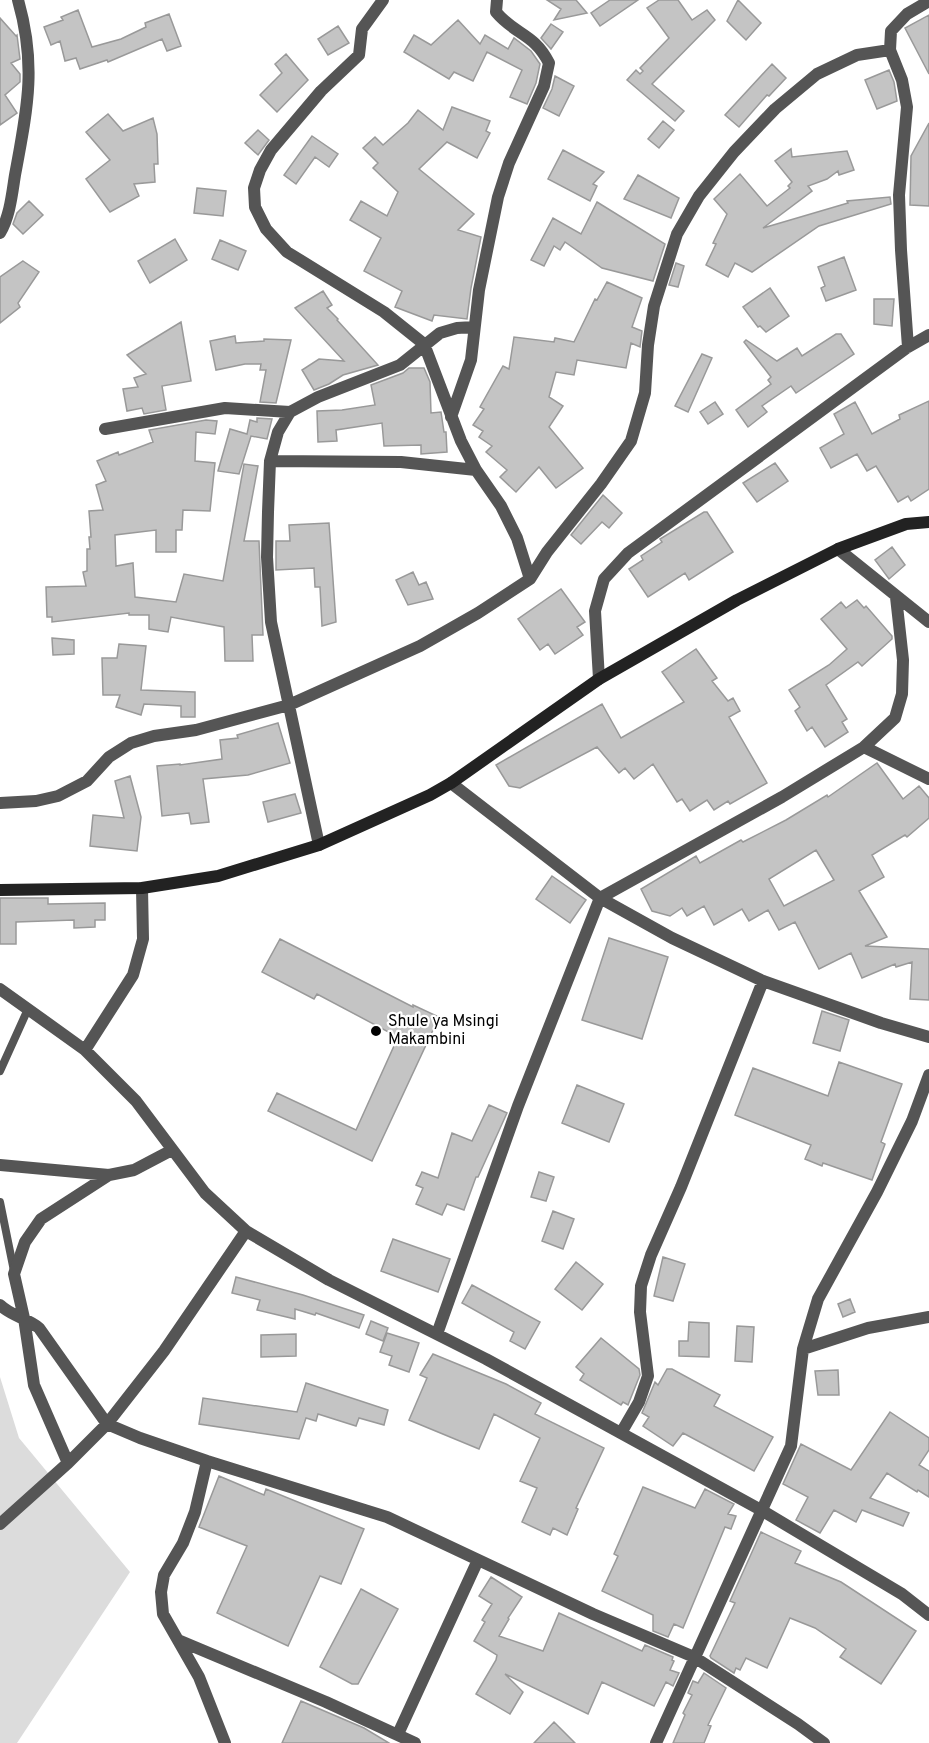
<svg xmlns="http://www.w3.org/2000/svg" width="929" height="1743" viewBox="0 0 929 1743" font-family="Overpass,sans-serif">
	<rect width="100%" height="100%" fill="#fff"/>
	<path fill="#dcdcdc" d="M0 1377 19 1438 130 1572 17 1743H0Z"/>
	<path fill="#c4c4c4" stroke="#999" stroke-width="1.5" fill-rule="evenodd" d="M547 0H576L587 13 554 20 561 9Z
		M610 0H638L600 26 591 13Z
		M659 0H678L692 20 707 10 715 20 652 84 684 111 675 121 627 80 636 70 640 74 643 71 640 68 669 38 647 8Z
		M738 0 761 23 746 40 727 21Z
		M78 10 92 47 121 39 146 27 145 23 169 14 181 46 167 51 162 39 108 62 107 60 80 69 76 58 65 61 60 41 51 45 44 27 63 20 61 17Z
		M929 15V74L905 28Z
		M0 18 16 36 17 35 20 59 11 63 20 74V82L5 95 17 113 0 125Z
		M458 20 480 44 485 35 508 49 514 38 531 51 540 64 536 83 527 104 510 97 522 70 487 52 473 81 454 72 449 79 404 52 414 35 431 45Z
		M551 24 563 32 551 49 541 38Z
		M338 26 349 43 328 55 318 39Z
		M286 54 308 80 277 112 260 95 282 73 275 64Z
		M772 64 786 78 769 96 767 95 739 127 725 115Z
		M889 70 894 82 897 101 877 109 865 80Z
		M555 76 574 86 559 116 543 108 552 89Z
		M452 107 490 121 486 131 490 133 477 158 447 142 419 169 474 214 458 230 481 237 471 288 467 319 434 315 432 321 395 307 402 291 364 271 381 238 350 220 361 201 387 216 398 192 373 168 378 163 363 148 375 137 383 145 408 123 418 110 443 130Z
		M108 114 123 131 153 118 157 134 158 164H154L155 182 134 184 139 196 110 212 86 179 110 160 86 132Z
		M663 121 674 130 659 148 648 139Z
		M929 123V206L910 205 911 156Z
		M258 130 269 140 258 155 245 143Z
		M312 136 338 154 329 167 315 157 296 184 284 175Z
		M791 149 792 157 847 151 854 170 839 175 838 171 827 179 808 186 812 191 763 228 848 203 847 201 890 197 891 204 819 226 752 272 735 263 728 277 706 265 716 244 713 243 727 214 714 199 740 174 767 206 790 188 788 186 792 182 775 161Z
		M563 150 604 172 593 184 597 186 590 201 548 179Z
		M638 175 679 198 671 218 624 199Z
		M197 188 226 191 223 216 194 213Z
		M29 201 43 215 23 234 13 224 17 213Z
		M597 202 665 244 653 281 602 268 565 242 560 250 554 246 544 266 531 260 553 218 581 234Z
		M175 239 187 260 150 283 138 261Z
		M220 240 246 251 238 270 212 259Z
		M844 257 856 290 826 301 821 288 825 286 818 267Z
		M23 261 39 272 18 303 20 307 0 323V277Z
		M676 263 684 266 678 287 669 285Z
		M607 282 642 298 632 327 642 331 640 347 631 343 626 368 577 360 574 375 556 372 549 397 563 406 549 427 583 468 556 488 539 467 516 492 500 477 507 470 486 452 492 446 479 437 483 431 473 425 484 409 480 407 503 366 509 369 514 337 554 342 555 338 574 342 595 299 597 300Z
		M770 288 789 316 766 332 760 326 758 327 743 307Z
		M323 291 332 305 327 308 338 319 337 320 378 365 343 375 329 384 314 390 302 370 319 359 344 361 295 308Z
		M874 299H894L892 326 874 324Z
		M181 322 191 381 162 386 166 410 144 414 142 408 127 411 123 389 138 387 134 378 146 374 127 355Z
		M836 334H841L854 354 796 393 791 386 762 406 767 412 748 427 736 410 771 384 768 380 771 377 744 342 746 340 777 361 797 348 802 356Z
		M235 336 236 343 264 341V339L291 340 276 403 260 402 266 370H260L261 364H245L216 370 210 341Z
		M702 354 712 358 688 412 675 406Z
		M409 368H424L430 382 431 413 441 412 444 432H446L447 452 421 454V445L384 446 382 423 336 430 337 441 318 442 317 411 342 410 375 405 371 385 403 373Z
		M929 401V489L911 501 908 496 898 502 876 466 867 471 857 454 831 468 820 448 844 434 834 414 855 402 872 434 900 419 899 415Z
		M715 402 723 414 708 424 700 412Z
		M257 418 272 419 267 439 251 436 239 474 218 471 230 429 247 434 250 420 257 422Z
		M206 420 217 421 215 434 196 432 195 461 215 463 210 511 183 510 182 530H176V552H156V530L115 535 116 566 133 563 135 597 176 602 184 574 223 581 244 464 258 466 244 541H259L263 635H252L253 661H225L224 627 171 617 168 632 149 629V615H129V613L52 622V617H47L46 587 86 586 83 572 87 571V549H90L89 537H91L89 511 103 510 96 485 106 481 97 461 118 452 119 455 153 442 149 430Z
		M775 463 788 481 757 502 743 483Z
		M603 495 622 513 609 528 602 522 581 544 571 535Z
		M704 512H707L733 552 689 580 685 573 648 597 629 569 643 560 641 556 662 542 660 539Z
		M329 523 336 622 322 626 320 587H315L314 568 276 570V541H290L289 525Z
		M892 547 905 565 889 579 875 560Z
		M413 572 419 585 426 582 433 599 408 605 396 580Z
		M561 589 585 622 577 627 583 635 555 654 548 644 540 650 518 619Z
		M857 600 864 608 866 606 892 636V639L862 666 858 662 826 685 847 719 842 722 848 732 825 747 812 727 807 731 795 711 800 707 789 690 829 665 847 649 821 619 841 602 846 608Z
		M52 638 74 640V654L53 655Z
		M119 644 146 646 141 690 195 692V717H181V706L144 704 141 715 116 707 120 695H103L102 658H117Z
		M696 649 717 678 712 681 728 701 733 698 740 711 729 717 767 783 730 804 728 801 714 810 707 800 690 811 682 799 677 802 653 764 634 779 625 768 619 773 597 747 520 788 509 786 496 765 602 704 621 738 684 702 662 672Z
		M278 723 290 763 248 775 203 779 209 822 191 824 189 813 162 816 157 766 180 764V765L222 759 220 740 238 738 237 735Z
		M877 763 903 799 919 786 929 798V818L907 837 905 835 872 855 884 877 859 891 887 937 865 946 929 949V1000L910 999 912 962 896 967 895 964 862 978 851 953 819 969 795 922 779 930 768 910 749 921 742 909 714 925 704 906 687 916 682 908 670 916 652 911 641 889 696 856 700 863 741 840 743 842 786 820 827 795 828 797ZM816 850 834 880 784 906 769 879Z
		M130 776 141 817 137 851 90 846 93 815 124 818 115 781Z
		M295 794 301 813 268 822 263 802Z
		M552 876 586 900 570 923 536 899Z
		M0 898H48V904L105 903V920H95V927L74 928V920L16 922V944H0Z
		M609 938 668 957 642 1039 582 1020Z
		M280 939 413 1007V1005L439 1017 372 1161 268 1111 277 1093 356 1130 398 1037 317 994 314 999 262 972Z
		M822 1011 849 1020 840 1051 813 1043Z
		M839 1062 902 1084 881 1142 885 1144 872 1180 823 1163 822 1166 805 1159 811 1145 735 1115 753 1068 828 1096Z
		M577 1085 624 1104 609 1142 562 1123Z
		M489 1105 507 1113 478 1177H476L464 1210 447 1204 442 1215 416 1204 423 1188 416 1185 422 1172 438 1178 452 1133 472 1141Z
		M539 1172 554 1177 546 1201 531 1197Z
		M553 1211 574 1219 563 1249 542 1241Z
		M393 1239 450 1259 438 1292 381 1271Z
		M663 1257 685 1264 673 1301 654 1296Z
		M576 1262 603 1284 582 1310 555 1289Z
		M236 1277 303 1295 364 1315 359 1328 316 1313 315 1315 295 1309V1319L257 1310 260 1300 232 1293Z
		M472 1285 540 1322 525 1349 510 1341 514 1332 462 1303Z
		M850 1299 855 1312 843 1317 838 1304Z
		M371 1321 388 1328 383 1341 366 1334Z
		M689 1322 709 1323V1357L679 1356V1341H688Z
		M737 1326 754 1327 752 1362 735 1361Z
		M387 1333 419 1343 409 1372 389 1365 392 1356 380 1352Z
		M296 1334V1356L261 1357V1335Z
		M601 1338 639 1369 640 1375 628 1405 623 1402 621 1405 580 1380 584 1374 576 1367Z
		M433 1354 506 1384 541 1403 535 1414 604 1448 576 1508 578 1509 567 1535 553 1528 550 1535 522 1522 537 1488 520 1481 540 1438 494 1414 479 1449 409 1420 427 1378 420 1375Z
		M667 1369H672L720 1395 714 1406 773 1437 754 1471 683 1433 673 1446 643 1426 649 1417 642 1413 655 1382 658 1385Z
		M838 1370 839 1395H818L815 1371Z
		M306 1383 388 1410 384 1425 359 1418 356 1426 318 1414 316 1421 306 1418 299 1439 199 1424 203 1398 297 1412Z
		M890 1412 929 1438V1450L919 1465 929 1471V1497L918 1490 917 1492 887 1473 870 1498 909 1513 903 1526 862 1510 856 1522 834 1510 820 1533 796 1520 808 1497 783 1484 801 1444 851 1470Z
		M219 1476 264 1495 266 1489 364 1529 341 1584 320 1576 288 1646 217 1613 247 1546 199 1527Z
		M643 1487 695 1508 705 1489 734 1504 728 1514 736 1516 731 1529 725 1527 683 1628 674 1624 668 1637 653 1631V1615L602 1591 618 1556 614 1554Z
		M761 1532 801 1551 795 1563 841 1582 916 1631 881 1684 840 1657 846 1649 815 1628 790 1618 767 1668 746 1658 740 1670 736 1668 734 1673 711 1658 710 1656 735 1603 730 1601Z
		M491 1577 522 1597 508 1618 509 1619 499 1636 543 1651 559 1613 642 1651 645 1645 673 1657 672 1660 674 1661 670 1670 679 1673 673 1686 666 1682 654 1706 602 1682 588 1714 505 1674 523 1692 510 1714 476 1694 496 1660 497 1655 474 1641 485 1622 482 1620 492 1604 479 1596Z
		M361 1589 398 1609 358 1684H352L320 1667Z
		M704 1673 726 1688 708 1725 711 1726 704 1743H673L685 1715 683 1713 692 1695 688 1693 693 1681 698 1683Z
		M301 1701 364 1728 389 1743H282Z
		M554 1722 575 1743H534Z"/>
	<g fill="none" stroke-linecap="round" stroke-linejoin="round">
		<path stroke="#555" stroke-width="8" d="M0 1071 28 1009
			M0 1202 14 1271"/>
		<path stroke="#555" stroke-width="12" d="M383 0 362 29 359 55 321 91 271 150 260 170 254 188 255 207 266 229 287 252 384 312 424 344 461 441 476 470 501 506 517 538 530 579
			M0 233C10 216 12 194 15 175 27 110 37 66 18 0
			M908 347 901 250 899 195 907 107 902 80 890 50 891 31 907 14 929 1
			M451 417 471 360 479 290 498 197 509 163 544 86 549 63C534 33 515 35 496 12L497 0
			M105 429 225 408 290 412
			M270 461 401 462 476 470
			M838 549 929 622
			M599 679 595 611 604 579 628 553 908 347 929 335
			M864 747 929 779
			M451 783 600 898 672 938 763 981 881 1023 929 1037
			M0 803 36 801 58 796 87 781 109 757 131 743 154 736 196 730 289 705 420 646 478 613 530 579 547 552 601 484 631 441 645 393 648 345 654 306 677 234 699 196 734 152 775 109 817 74 857 55 890 50
			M319 845 271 622 267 557 268 512 270 461 278 432 290 412 318 397 400 365 440 333 457 328 474 327
			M0 989 85 1050 136 1101 205 1193 246 1231 329 1280 486 1359 761 1510 902 1594 929 1615
			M85 1050 133 975 143 939 142 888
			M0 1165 109 1175 134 1170 172 1150
			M0 1305C11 1316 27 1318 39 1328L107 1424 140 1438 207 1461 387 1517 593 1614 694 1657 798 1724 824 1743
			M437 1334 518 1106 600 898 782 797 864 747 895 718 902 694 903 660 896 597
			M803 1349 868 1328 929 1317
			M621 1433 639 1402 648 1376 640 1312 641 1286 651 1255 681 1187 763 981
			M207 1461 195 1512 183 1543 164 1575 161 1592 163 1614 199 1677 225 1743
			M68 1463 34 1385 24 1318 14 1274 25 1242 41 1219 109 1175
			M0 1524 68 1463 107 1424 164 1351 246 1231
			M178 1640 326 1702 415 1743
			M398 1734 478 1560
			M656 1743 791 1446 803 1349 818 1299 877 1192 912 1121 929 1075"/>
		<path stroke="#222" stroke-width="12" d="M0 890 142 888 218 876 319 845 430 795 451 783 599 679 737 600 838 549 906 524 929 522"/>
	</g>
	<circle fill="#000" stroke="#fff" stroke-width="2" cx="376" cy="1031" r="6"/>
	<g text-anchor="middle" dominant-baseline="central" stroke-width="4.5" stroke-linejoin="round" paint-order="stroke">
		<g font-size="16" fill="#000" stroke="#fff" text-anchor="start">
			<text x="388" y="1022">Shule ya Msingi<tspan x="388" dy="18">Makambini</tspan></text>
		</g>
	</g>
</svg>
